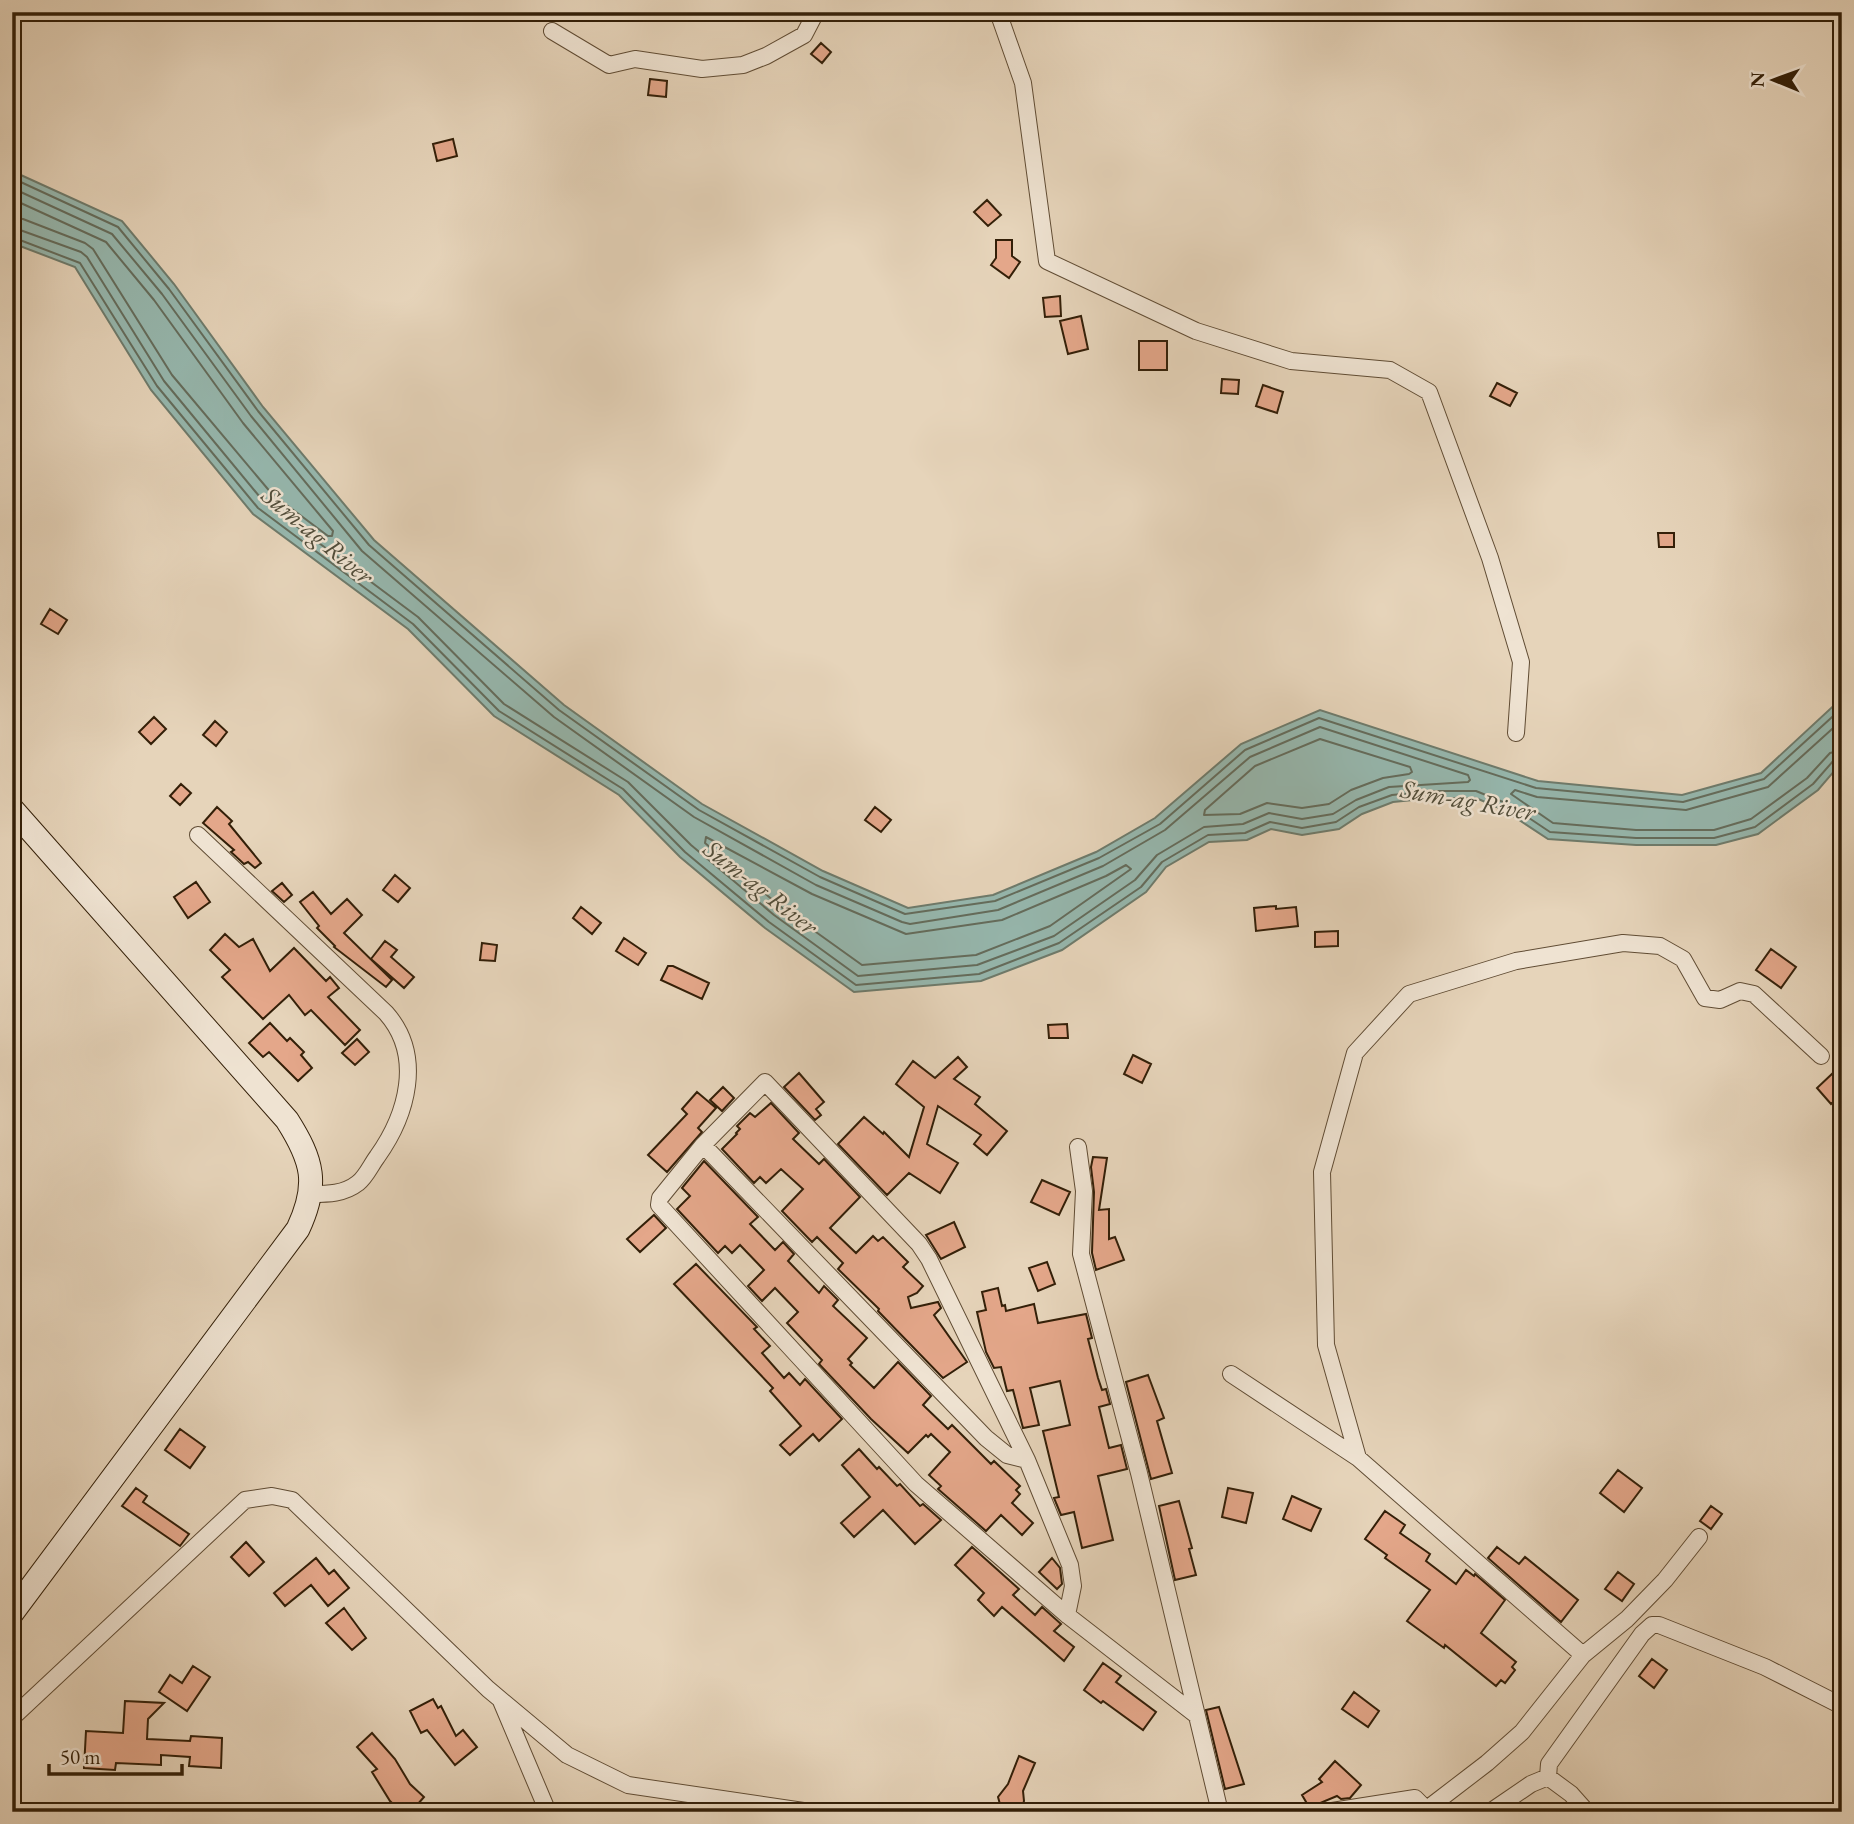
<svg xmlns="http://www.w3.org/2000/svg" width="1854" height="1824" viewBox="0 0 1854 1824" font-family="'EB Garamond',serif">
	<rect width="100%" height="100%" fill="#e6d4ba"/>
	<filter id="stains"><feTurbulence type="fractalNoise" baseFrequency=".00286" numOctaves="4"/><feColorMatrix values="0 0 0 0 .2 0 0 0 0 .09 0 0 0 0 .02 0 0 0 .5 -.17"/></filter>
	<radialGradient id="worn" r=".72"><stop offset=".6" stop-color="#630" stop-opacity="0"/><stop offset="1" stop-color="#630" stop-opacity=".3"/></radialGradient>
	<path fill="#96b8af" stroke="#6e7b6c" stroke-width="2" d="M12 171 122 221 174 284 263 407 374 540 564 705 702 804 823 871 908 908 993 895 1096 852 1155 818 1241 744 1320 710 1538 781 1682 795 1761 773 1842 698V762L1818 790 1758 834 1716 845H1636L1548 839 1504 810 1476 798H1433L1393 802 1362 814 1339 829 1302 835 1271 829 1247 840 1209 842 1166 867 1146 892 1062 950 981 981 854 992 765 928 680 857 619 795 494 716 408 629 253 514 151 390 75 267 12 243Z"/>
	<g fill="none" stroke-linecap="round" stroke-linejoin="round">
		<path stroke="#646c5c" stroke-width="2" d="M12 178 118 227 169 289 258 411 369 545 559 710 699 810 820 877 905 914 995 901 1099 858 1160 824 1245 750 1319 718 1536 788 1683 802 1764 779 1842 708
			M12 188 112 234 162 294 251 416 362 551 554 717 694 817 816 885 902 922 910 924 998 910 1103 866 1165 830 1250 757 1320 727 1468 775 1470 780 1468 782 1389 787 1356 800 1333 814 1302 819 1269 813 1243 824 1204 827 1157 855 1135 880 1054 936 977 965 858 976 774 915 691 845 628 782 504 704 418 617 264 502 164 381 87 257 81 252 20 230 12 229
			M12 199 106 242 154 300 243 423 333 531 332 536H328L272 494 172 375 93 249 85 243 23 219 12 218
			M12 237 80 263 157 386 258 508 413 624 499 711 623 789 685 852 769 922 856 985 979 974 1059 943 1141 887 1162 862 1208 835 1245 833 1270 822 1302 828 1336 822 1359 807 1392 795 1433 791H1476L1508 804 1550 832 1636 838H1714L1755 827 1813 784 1834 760 1842 758
			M1842 720 1768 787 1686 810 1537 797 1515 790 1511 794 1553 823 1636 830H1714L1751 819 1807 778 1830 753 1842 750
			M1320 739 1410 767 1412 772 1409 774 1383 778 1351 790 1329 804 1302 808 1267 803 1240 814 1204 815 1205 810 1255 766Z
			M706 837 812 894 906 934 1002 920 1106 876 1126 865 1131 869 1050 926 976 955 862 965 781 907 705 843Z"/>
	</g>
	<path fill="#e4a78a" stroke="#331f08" stroke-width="2" d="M821 43 831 52 822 63 811 54Z
		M650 79 667 81 666 97 648 95Z
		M453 139 457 156 437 161 433 144Z
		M987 200 1001 215 988 226 974 212Z
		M996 240H1012V256L1020 262 1009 278 991 265 996 258Z
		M1060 296 1061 316 1045 317 1043 298Z
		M1081 316 1088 349 1068 354 1060 321Z
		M1139 341H1167V370H1139Z
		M1222 379 1239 380 1238 394 1221 393Z
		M1497 383 1517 393 1510 406 1490 396Z
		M1263 385 1283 392 1277 413 1256 406Z
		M1658 533H1674V547H1659Z
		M50 609 67 620 58 634 41 624Z
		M154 717 166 729 151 744 139 732Z
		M215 721 227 732 216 746 203 735Z
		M181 784 191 793 180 805 170 796Z
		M217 807 232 821 229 824 261 863 255 868 248 862 244 864 231 852 234 850 203 823Z
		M875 807 891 820 881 832 865 820Z
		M395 875 410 888 398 902 383 890Z
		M196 882 210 902 188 918 174 897Z
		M282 883 292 895 284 902 272 891Z
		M313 892 331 914 347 899 362 915 344 933 392 980 386 987 334 947 335 946 317 928 319 926 300 902Z
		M1276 906V909L1296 907 1298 926 1256 931 1254 908Z
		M581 907 601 923 592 934 573 918Z
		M1338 931V946L1315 947V932Z
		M225 934 239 947 253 939 270 971 294 948 326 981 330 977 339 988 328 997 360 1030 345 1045 311 1010 305 1015 289 995 263 1019 222 977 230 970 210 950Z
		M624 938 646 953 638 965 616 951Z
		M385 941 397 950 391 957 414 977 404 988 371 959Z
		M482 943 497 945 495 961 480 960Z
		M1771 949 1796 967 1781 988 1756 970Z
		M668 966H673L709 983 702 999 661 980Z
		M270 1023 287 1041 290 1038 304 1052 301 1055 312 1068 298 1081 269 1052 263 1057 249 1043Z
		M1067 1024 1068 1038H1049L1048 1025Z
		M357 1039 369 1052 355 1065 342 1053Z
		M1133 1055 1151 1064 1142 1083 1124 1074Z
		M958 1057 967 1067 954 1079 980 1097 975 1104 1007 1131 987 1155 974 1144 981 1135 938 1106 927 1144 958 1163 940 1193 909 1173 887 1195 838 1144 864 1117 883 1134 884 1132 909 1157 924 1107 896 1084 913 1061 935 1078Z
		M799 1073 824 1102 816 1109 821 1115 815 1120 784 1087Z
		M1833 1073 1842 1082V1094L1831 1104 1817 1088Z
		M723 1087 734 1098 722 1111 710 1100Z
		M697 1092 716 1108 698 1128 702 1132 667 1172 648 1155 687 1114 682 1109Z
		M771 1103 799 1133 793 1139 819 1164 824 1159 860 1197 830 1228 856 1253 873 1236 878 1241 883 1237 908 1262 903 1267 923 1286 917 1293 908 1297 911 1308 938 1302 941 1308 934 1315 967 1362 943 1378 878 1311 879 1309 838 1269 843 1263 817 1237 812 1242 782 1211 803 1189 781 1169 766 1183 760 1177 754 1183 722 1149 737 1134 736 1133 740 1129 737 1126 750 1113 755 1117Z
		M1093 1157 1107 1158 1099 1210 1109 1209V1239L1115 1237 1124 1260 1096 1270 1092 1253 1094 1192 1091 1167Z
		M704 1161 758 1217 750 1224 775 1250 783 1242 794 1254 788 1261 819 1293 824 1286 838 1300 833 1306 867 1338 848 1359 852 1363 850 1365 874 1388 898 1362 931 1396 923 1405 948 1429 952 1425 991 1464 994 1461 1020 1486 1016 1490 1020 1494 1012 1503 1033 1523 1022 1535 1001 1515 986 1531 938 1489 941 1486 929 1475 950 1452 931 1434 928 1437 926 1435 908 1453 871 1419 819 1364 822 1360 787 1323 798 1312 775 1288 762 1301 748 1286 764 1270 740 1245 732 1253 725 1246 718 1253 677 1209 690 1196 682 1188Z
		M1042 1180 1070 1192 1059 1215 1031 1202Z
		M654 1215 666 1228 640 1252 627 1239Z
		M954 1222 965 1247 941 1259 926 1235Z
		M1047 1262 1055 1284 1038 1291 1029 1268Z
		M696 1264 757 1327 754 1329 770 1346 762 1353 784 1378 789 1373 800 1385 805 1379 842 1419 819 1441 813 1434 790 1455 780 1445 801 1426 770 1391 773 1388 674 1284Z
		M998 1288 1002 1306 1005 1305 1006 1311 1034 1304 1038 1323 1086 1314 1092 1338 1088 1339 1098 1378 1102 1390 1106 1389 1110 1404 1099 1407 1109 1448 1121 1445 1127 1469 1098 1476 1113 1540 1082 1548 1074 1512 1061 1515 1054 1498 1059 1497 1043 1431 1070 1425 1060 1381 1030 1388 1039 1425 1023 1428 1013 1390 1007 1391 1001 1367 994 1368 986 1352 977 1312 986 1310 982 1292Z
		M1148 1375 1164 1418 1157 1421 1172 1473 1151 1479 1126 1382Z
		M180 1429 205 1447 190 1468 165 1450Z
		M859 1449 877 1469 879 1467 897 1486 900 1484 920 1506 923 1504 941 1520 915 1544 883 1510 854 1537 841 1523 870 1497 842 1465Z
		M1618 1470 1642 1488 1624 1512 1600 1493Z
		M136 1488 147 1496 143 1502 189 1534 180 1546 122 1506Z
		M1228 1488 1253 1493 1246 1523 1222 1517Z
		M1292 1496 1321 1509 1311 1531 1283 1519Z
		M1179 1501 1192 1548 1189 1549 1196 1575 1175 1580 1159 1506Z
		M1711 1506 1722 1514 1711 1529 1700 1521Z
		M1385 1511 1405 1525 1400 1533 1430 1554 1426 1561 1456 1584 1466 1570 1474 1576 1475 1574 1505 1600 1481 1633 1516 1662 1512 1667 1515 1670 1505 1683 1501 1680 1496 1686 1445 1645 1444 1648 1407 1621 1430 1590 1385 1558 1387 1555 1365 1539Z
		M246 1542 264 1562 249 1576 231 1557Z
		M972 1547 1019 1589 1013 1595 1035 1615 1042 1607 1061 1624 1054 1631 1074 1647 1064 1661 1002 1607 994 1616 978 1600 984 1593 955 1565Z
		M1497 1547 1519 1564 1525 1557 1578 1600 1561 1622 1488 1558Z
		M316 1558 329 1574 334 1570 349 1588 328 1606 311 1585 285 1606 274 1593Z
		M1052 1558 1060 1568 1062 1584 1057 1589 1039 1572Z
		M1618 1572 1634 1584 1622 1601 1605 1589Z
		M344 1608 366 1638 352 1650 326 1623Z
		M1652 1659 1667 1670 1654 1688 1639 1676Z
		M1103 1663 1121 1676 1116 1682 1156 1712 1143 1730 1103 1701 1101 1703 1084 1690Z
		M193 1666 210 1677 187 1711 159 1692 170 1675 182 1683Z
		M1354 1692 1379 1711 1368 1727 1342 1709Z
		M433 1699 438 1708 441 1706 456 1736 463 1730 477 1747 455 1765 427 1730 421 1733 410 1711Z
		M125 1701 164 1703 148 1719 147 1739 190 1741 191 1736 222 1738 221 1768 189 1766 190 1757 161 1755V1765L116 1763 115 1770 84 1768 86 1731 123 1733Z
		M1219 1707 1244 1784 1225 1789 1206 1710Z
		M372 1733 395 1759 410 1784 424 1797 411 1812H401L390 1801 372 1772 377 1769 357 1747Z
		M1019 1756 1035 1763 1023 1791 1024 1801 1022 1807 1017 1811 1006 1812 1001 1808 998 1797 1008 1784Z
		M1335 1761 1361 1785 1350 1798 1341 1799 1337 1796 1320 1803 1312 1812 1302 1795 1322 1782 1319 1779Z"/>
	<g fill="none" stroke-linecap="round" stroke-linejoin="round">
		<defs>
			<path id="street" d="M998 12 1023 83 1047 261 1196 331 1291 361 1390 370 1429 392 1490 558 1521 662 1516 733
				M552 31 609 65 635 59 702 69 743 65 766 56 804 35 816 12
				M198 835 386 1013C424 1056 407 1115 377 1157 371 1165 366 1177 358 1183 344 1194 328 1194 311 1194
				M703 1145 986 1438 1007 1455 1027 1460
				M1078 1147 1084 1191 1081 1254 1139 1473 1220 1812
				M1231 1374 1358 1458
				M1067 1615 1073 1586 1070 1565 1027 1460 929 1259 919 1244 765 1082 703 1145 660 1198 659 1205 916 1484 1067 1615 1196 1715
				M1583 1655 1358 1458 1326 1345 1322 1172 1355 1053 1409 994 1516 961 1623 943 1660 946 1683 959 1705 998 1720 1000 1740 991 1754 994 1821 1056
				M501 1701 548 1812
				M12 1718 245 1500 272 1496 292 1500 488 1689 567 1755 628 1785 810 1812
				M1548 1777 1549 1764 1642 1634 1652 1625H1659L1765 1667 1842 1706
				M1427 1809 1487 1763 1522 1732 1583 1655 1627 1619 1665 1580 1699 1537
				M1326 1812 1415 1798 1429 1812
				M1490 1812 1531 1784 1548 1777 1571 1794 1587 1812"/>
			<path id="secondary" d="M12 809 287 1120C313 1161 319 1184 298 1229L12 1613"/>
		</defs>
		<use href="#street" stroke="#604c34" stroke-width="18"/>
		<use href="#secondary" stroke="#331f08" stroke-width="25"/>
		<use href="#street" stroke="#efe3d2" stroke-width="16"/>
		<use href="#secondary" stroke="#efe3d2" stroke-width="23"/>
	</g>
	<g text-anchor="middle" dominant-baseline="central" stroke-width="5" stroke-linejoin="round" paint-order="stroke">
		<g font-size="26" font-style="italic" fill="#514d3a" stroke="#efe3d2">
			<text transform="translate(318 535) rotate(40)">Sum-ag River</text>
			<text transform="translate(1468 800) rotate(10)">Sum-ag River</text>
			<text transform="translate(761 887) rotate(38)">Sum-ag River</text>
		</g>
	</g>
	<rect width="1854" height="1824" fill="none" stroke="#e6d4ba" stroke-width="42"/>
	<rect x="14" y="14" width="1826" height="1796" fill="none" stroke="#331f08" stroke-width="3.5"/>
	<rect x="21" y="21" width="1812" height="1782" fill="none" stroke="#331f08" stroke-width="2"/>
	<g transform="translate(1774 80) rotate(271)" stroke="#efe3d2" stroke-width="5" paint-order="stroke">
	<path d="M0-5L12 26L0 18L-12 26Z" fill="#331f08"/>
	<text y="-10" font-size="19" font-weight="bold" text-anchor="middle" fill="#331f08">N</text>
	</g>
	<path d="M49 1764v10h133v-10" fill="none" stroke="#331f08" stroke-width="3.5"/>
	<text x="60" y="1764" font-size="21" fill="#331f08" stroke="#efe3d2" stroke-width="5" paint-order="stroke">50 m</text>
	<rect width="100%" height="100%" filter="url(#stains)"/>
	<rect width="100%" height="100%" fill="url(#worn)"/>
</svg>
